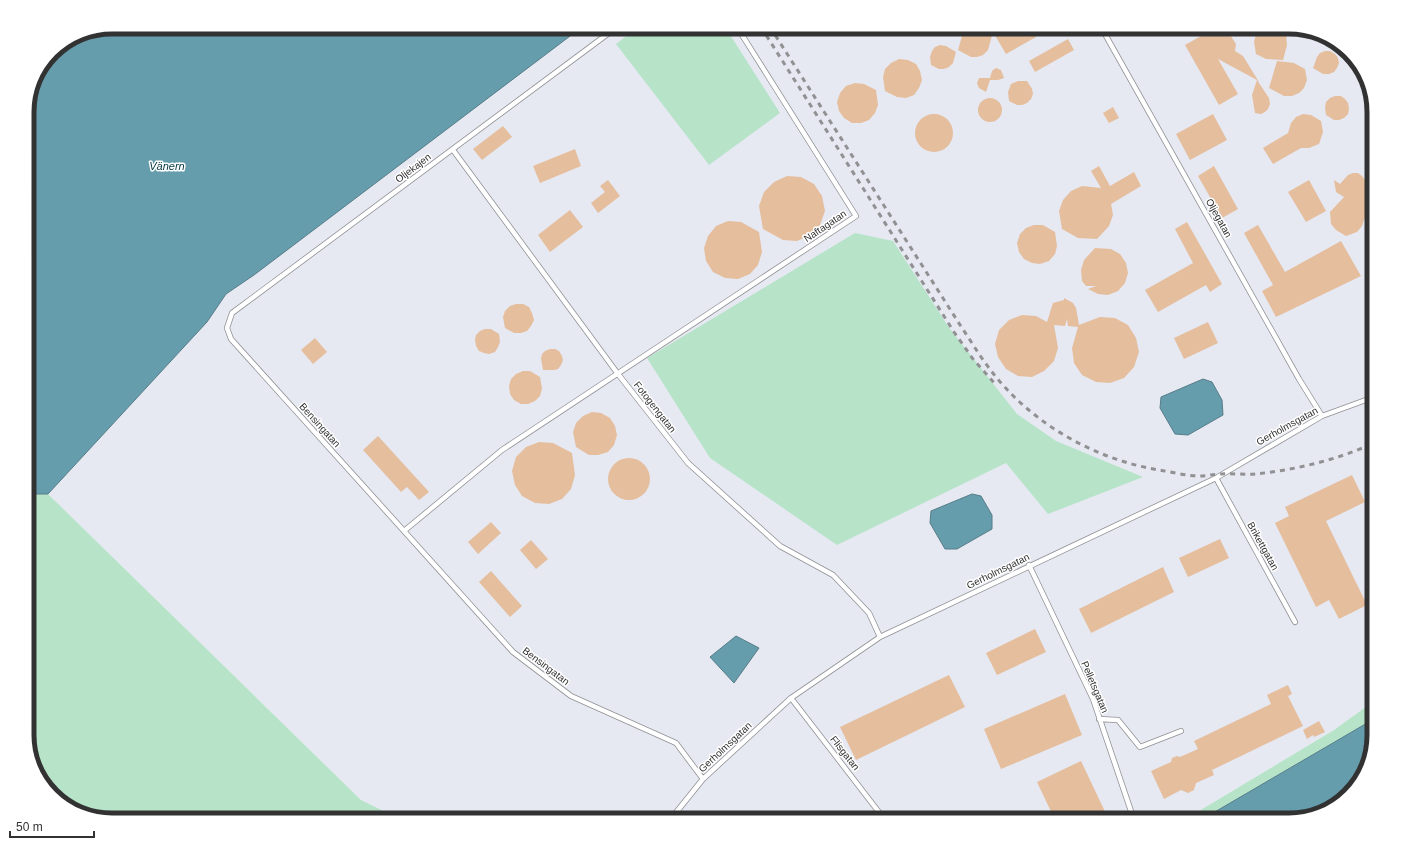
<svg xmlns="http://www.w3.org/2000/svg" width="1401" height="847" viewBox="0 0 1401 847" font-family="Arial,sans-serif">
	<rect width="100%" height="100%" fill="#f2f3f5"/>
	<path fill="#e6e8f2" d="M582 27H1289L1332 38 1363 69 1374 107V701L1334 730 1184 820H402L361 800 48 494 207 322 226 294 254 275Z"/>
	<path fill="#b7e4c9" d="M638 27H725L780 113 709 165 616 44Z
		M855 233 893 241 950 329 1017 414 1056 441 1143 477 1048 514 1006 463 837 545 710 458 647 358Z
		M27 494H48L361 800 402 820H112L69 809 38 778 27 740Z
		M1374 701V719L1201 820H1184L1334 730Z"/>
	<path fill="#669dad" stroke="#567d88" d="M112 27H582L254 275 226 294 207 322 48 494H27V107L34 79 52 52 80 33Z
		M1203 379 1212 382 1222 400 1223 415 1188 435 1175 434 1160 408 1161 397Z
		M972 494 981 496 992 515V529L957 549H945L930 523 931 511Z
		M736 636 759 648 734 683 710 657Z
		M1374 719V735L1363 778 1331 809 1289 820H1201Z"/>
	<path fill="#e5be9d" d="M990 27H1030L1036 37 1006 54 993 32 988 50 983 55 977 57H971L958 50 962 36 967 31 973 28 992 30Z
		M1217 27H1225L1236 44 1235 51 1243 56 1259 82 1257 80 1269 98 1270 104 1268 109 1265 112 1261 114 1255 113 1252 95 1257 80 1218 59 1238 94 1219 105 1185 45Z
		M1258 27H1275L1286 33 1287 45 1283 60 1266 59 1256 54 1254 42Z
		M1068 39 1074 50 1035 72 1029 61Z
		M940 45 946 46 956 52 953 63 949 67 944 69H939L931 65 930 57 932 51 935 47Z
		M1325 51H1330L1335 54 1338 58 1339 63 1337 68 1334 72 1329 74H1323L1313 68 1317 57 1320 53Z
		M899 59 908 60 916 64 920 71 922 80 919 88 914 95 906 98 897 97 885 91 883 77 885 69 891 63Z
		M1277 61 1294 63 1305 69 1307 80 1304 88 1299 93 1292 96H1284L1269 88Z
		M996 68 1001 70 1004 78 998 80H990L986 92 979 88 977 83 979 78H990L992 71Z
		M1018 81H1027L1032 89 1033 94 1031 99 1027 103 1022 105H1017L1009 101 1008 92 1011 84Z
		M855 83 864 84 876 90 878 105 875 113 869 120 861 123H852L844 118 839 111 837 102 840 93 846 86Z
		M1335 96H1341L1345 99 1348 103 1349 109 1348 114 1344 118 1339 120H1334L1326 115 1325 107 1326 102 1330 98Z
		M978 110a12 12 0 1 1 24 0a12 12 0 1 1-24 0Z
		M1113 107 1119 118 1109 123 1103 113Z
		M915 133a19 19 0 1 1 38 0a19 19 0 1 1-38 0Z
		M1213 114 1227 140 1190 160 1176 134Z
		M1303 114 1311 115 1321 121 1323 132 1319 144 1309 148H1301L1273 164 1263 148 1288 133 1291 123 1296 117Z
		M503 126 512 137 482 160 473 149Z
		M575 149 581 166 540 183 533 166Z
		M1099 166 1110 186 1134 172 1141 186 1111 204 1113 215 1109 226 1097 239 1078 238 1062 229 1059 211 1063 200 1071 191 1082 186 1101 188 1091 171Z
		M1214 166 1238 209 1222 218 1198 176Z
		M1353 173H1358L1362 176 1365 180 1366 190 1374 187V215L1367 211 1362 226 1357 232 1346 236 1336 230 1331 224 1330 212 1344 197 1336 192 1334 180 1340 184 1348 175Z
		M787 176 801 177 814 184 822 196 825 211 820 225 811 235 797 241 783 240 763 229 759 206 764 192 774 182Z
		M608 180 620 196 598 213 591 203 605 192 600 186Z
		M1309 180 1326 211 1306 222 1288 192Z
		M570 210 583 227 550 252 538 235Z
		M728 221 741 222 759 232 762 252 758 265 750 274 738 279 725 278 713 272 706 261 704 248 708 236 716 226Z
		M1187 222 1222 284 1210 292 1206 285 1158 312 1145 290 1193 263 1175 229Z
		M1034 225H1043L1055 232 1057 246 1055 254 1049 261 1040 264 1032 263 1024 259 1019 252 1017 243 1020 234 1026 228Z
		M1258 225 1285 272 1341 241 1361 276 1276 317 1262 291 1273 285 1244 233Z
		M1095 248 1111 249 1120 254 1126 263 1128 273 1125 283 1118 291 1108 295 1098 294 1088 289 1096 286H1086L1082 281 1081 270 1084 260Z
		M1064 298 1073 303 1076 308 1079 325 1100 317 1115 318 1128 325 1136 338 1139 352 1134 367 1124 378 1110 383 1096 382 1082 375 1074 363 1072 348 1078 327 1068 326 1067 319 1065 326 1054 325 1058 348 1054 361 1044 371 1032 377 1018 376 1006 369 998 357 995 344 999 330 1009 320 1022 315 1036 316 1047 322 1053 303 1064 300Z
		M516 304H523L529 307 532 313 534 320 531 326 527 331 521 333H514L505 328 503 317 505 311 510 306Z
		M1208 322 1218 343 1184 359 1174 338Z
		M485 329H491L499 334 500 342 498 347 495 352 489 354 484 353 479 351 476 346 475 340 476 335 480 331Z
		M315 338 327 352 313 364 301 350Z
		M550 349H555L559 351 562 356 563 360 561 365 558 369 554 370H543L541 359 542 354 545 351Z
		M523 371H530L540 377 542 389 540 396 535 401 528 404H521L514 400 510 394 509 386 511 379 516 374Z
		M592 412 601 413 610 418 615 426 617 435 614 445 608 452 598 455H589L576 447 573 432 576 423 583 416Z
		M378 436 429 492 419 500 407 487 401 492 363 450Z
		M539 442 553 443 572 453 575 475 571 489 562 499 549 504 535 503 522 496 515 485 512 471 516 457 526 447Z
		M608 479a21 21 0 1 1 42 0a21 21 0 1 1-42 0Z
		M1352 475 1365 502 1326 521 1367 605 1339 619 1329 600 1316 607 1275 523 1289 516 1285 507Z
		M491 522 501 533 478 554 468 542Z
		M1220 539 1229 558 1188 577 1179 558Z
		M531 540 548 559 536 569 520 550Z
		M1163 567 1174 592 1091 633 1079 609Z
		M491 571 522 606 510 617 479 582Z
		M1035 629 1046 652 997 675 986 653Z
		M949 675 965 707 856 760 840 727Z
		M1288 685 1292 694 1288 696 1303 726 1212 770 1214 775 1196 783 1194 790 1188 793 1181 790 1164 799 1151 771 1171 762 1172 758 1177 756 1180 757 1198 749 1194 741 1271 704 1267 695Z
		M1065 694 1082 735 1001 769 984 729Z
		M1319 721 1325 732 1314 737 1313 735 1307 739 1303 730Z
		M1081 761 1109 820H1055L1037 782Z"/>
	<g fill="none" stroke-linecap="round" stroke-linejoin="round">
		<defs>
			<path id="service" d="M617 27 232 313 227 328 231 339 513 652 571 696 676 743 703 779
				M1101 27 1299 379 1322 416
				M453 150 618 374 688 463 780 546 833 575 869 613 880 637
				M1216 478 1295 622
				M404 531 502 450 856 216 737 27
				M1029 565 1093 699 1134 820
				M791 698 885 820
				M1099 719 1118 720 1140 747 1181 731
				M670 820 703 779 791 698 880 637 1216 478 1322 416 1374 397"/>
		</defs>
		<use href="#service" stroke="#8f9092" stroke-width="6"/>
		<use href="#service" stroke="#fff" stroke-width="4.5"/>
		<path stroke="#919193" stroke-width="3" stroke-dasharray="5 5" stroke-linecap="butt" d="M761 27 954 332 973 359 997 386
			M770 27 962 328C971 341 979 355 989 368 1029 422 1093 459 1159 470 1172 472 1187 476 1200 476 1207 476 1214 474 1221 474 1232 473 1244 475 1255 474 1295 470 1337 460 1374 443
			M1361 68 1363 71"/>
	</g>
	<g text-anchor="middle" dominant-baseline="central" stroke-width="3" stroke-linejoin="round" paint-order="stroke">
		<g font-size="10" fill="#323233" stroke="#fff">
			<text transform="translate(413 168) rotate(-37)">Oljekajen</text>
			<text transform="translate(1219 218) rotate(61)">Oljegatan</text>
			<text transform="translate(825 226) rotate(-34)">Naftagatan</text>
			<text transform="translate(655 407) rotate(52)">Fotogengatan</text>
			<text transform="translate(320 425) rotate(48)">Bensingatan</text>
			<text transform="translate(1287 426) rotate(-29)">Gerholmsgatan</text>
			<text transform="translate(1263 546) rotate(61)">Brikettgatan</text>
			<text transform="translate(998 571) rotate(-26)">Gerholmsgatan</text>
			<text transform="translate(546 666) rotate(37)">Bensingatan</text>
			<text transform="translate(1095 687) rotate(67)">Pelletsgatan</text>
			<text transform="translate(725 747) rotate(-43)">Gerholmsgatan</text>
			<text transform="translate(845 753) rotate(52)">Flisgatan</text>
		</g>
		<g font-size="11" font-style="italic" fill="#013743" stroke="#fff">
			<text x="167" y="166">Vänern</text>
		</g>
	</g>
	<path d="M0 0H1401V847H0ZM112 34H1289A78 78 0 0 1 1367 112V735A78 78 0 0 1 1289 813H112A78 78 0 0 1 34 735V112A78 78 0 0 1 112 34Z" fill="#fff" fill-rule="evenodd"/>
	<path fill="none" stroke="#323233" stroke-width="5" d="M112 34H1289A78 78 0 0 1 1367 112V735A78 78 0 0 1 1289 813H112A78 78 0 0 1 34 735V112A78 78 0 0 1 112 34Z"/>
	<path d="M10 831v6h84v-6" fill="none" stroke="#323233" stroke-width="2"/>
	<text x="16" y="831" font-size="12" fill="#323233" stroke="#ffffff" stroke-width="3" paint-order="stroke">50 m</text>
</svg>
